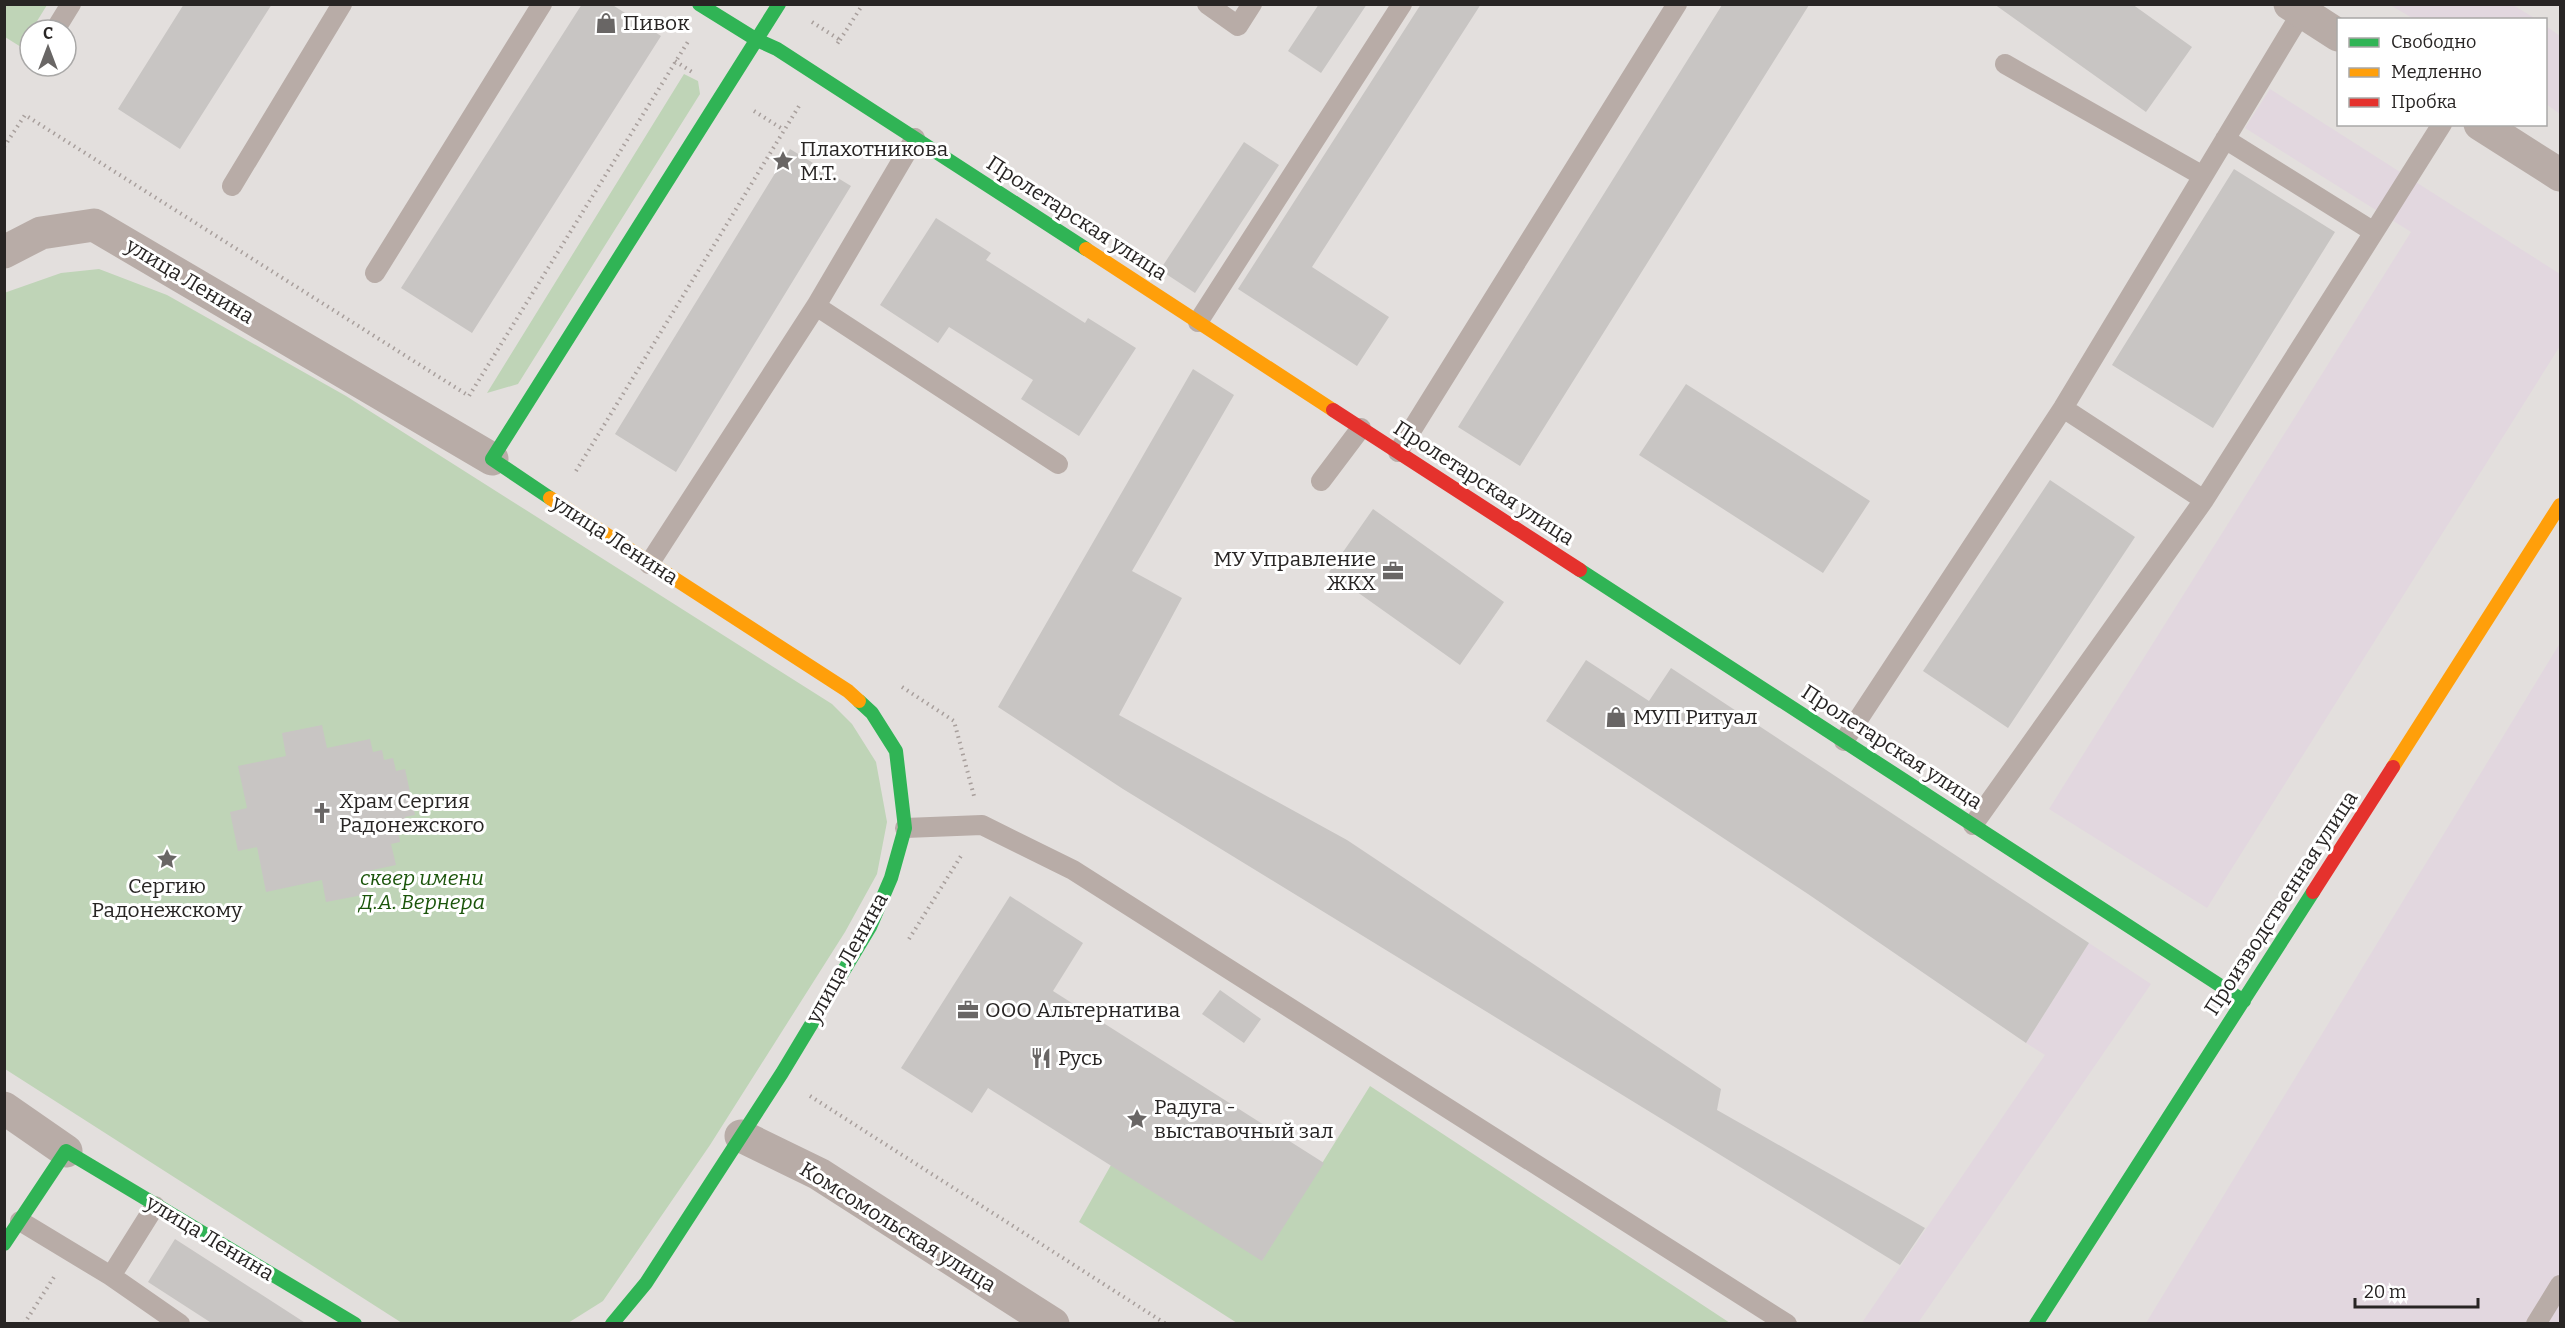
<svg xmlns="http://www.w3.org/2000/svg" width="2565" height="1328" viewBox="0 0 2565 1328" font-family="Bitter,serif">
	<rect width="100%" height="100%" fill="#e3dfdd"/>
	<path fill="#e2d7df" d="M2390 5H2513L2536 19H2414Z
		M2546 26 2560 36V114L2546 104Z
		M2270 89 2560 274V346L2207 908 2049 809 2411 232 2245 128Z
		M2560 643V1323H2146Z
		M2089 943 2151 984 1918 1323 1861 1324 2045 1055 2026 1043Z"/>
	<path fill="#bfd4b7" d="M4 5H47L21 47 5 37Z
		M684 74 698 81 700 94 518 384 487 393Z
		M99 269 167 295 346 396 832 704 852 724 876 762 887 822 877 874 845 932 710 1145 603 1301 568 1323H402L5 1069 4 293 61 273Z
		M1370 1086 1730 1323H1237L1079 1222 1111 1165 1262 1260Z"/>
	<path fill="#c8c5c3" d="M184 4H272L180 149 118 109Z
		M582 4H611L661 36 472 333 401 288Z
		M1319 4H1367L1321 73 1288 51Z
		M1421 4H1481L1312 267 1389 317 1357 366 1238 289Z
		M1994 4H2132L2192 47 2146 112Z
		M1722 5H1809L1520 466 1458 427Z
		M1244 142 1279 165 1195 293 1160 270Z
		M790 149 851 186 676 472 615 434Z
		M2234 169 2335 232 2213 428 2112 365Z
		M936 218 991 253 986 260 1085 323 1088 318 1136 348 1079 436 1021 399 1033 380 949 327 938 343 880 305Z
		M1193 369 1234 395 1132 571 1182 598 1119 715 1347 840 1721 1089 1717 1110 1925 1228 1900 1265 1123 789 998 707Z
		M1686 384 1870 501 1823 573 1639 455Z
		M2050 480 2135 537 2008 728 1923 671Z
		M1373 509 1504 602 1460 665 1329 572Z
		M1586 660 1649 701 1671 668 2089 943 2026 1043 1808 894 1546 721Z
		M322 725 327 748 370 739 373 752 382 750 384 760 393 758 396 771 405 769 415 815 405 817 408 829 398 831 400 842 391 844 396 865 363 872 368 894 326 902 322 880 266 892 257 847 238 851 230 812 247 808 238 766 286 756 282 733Z
		M1010 896 1083 943 1053 991 1324 1163 1262 1261 988 1088 972 1113 901 1068Z
		M1220 990 1261 1019 1244 1043 1202 1014Z
		M175 1239 307 1324H213L148 1282Z"/>
	<g fill="none" stroke-linecap="round" stroke-linejoin="round">
		<path stroke="#a89f9c" stroke-width="4" stroke-dasharray="1.5 4.5" stroke-linecap="butt" d="M812 22 840 40 837 44
			M840 40 863 4
			M675 61 692 72
			M754 111 784 130
			M4 147 25 115 469 396 689 40
			M576 471 799 106
			M902 687 954 721 974 796
			M909 939 961 856
			M810 1096 1166 1324
			M24 1324 54 1277"/>
		<path stroke="#b8aca7" stroke-width="20" d="M1207 4 1238 26 1252 4
			M55 30 71 4
			M2005 64 2203 176
			M232 186 342 4
			M2374 232 2442 124
			M375 273 542 4
			M816 306 1058 464
			M1198 322 1402 4
			M2063 408 2204 500
			M1398 452 1677 4
			M1321 481 1361 428
			M649 564 816 306 915 138
			M1844 741 2063 408 2302 12
			M1973 825 2204 500 2374 232 2225 139
			M905 828 982 825 1073 870 1787 1324
			M155 1206 111 1276 180 1324
			M20 1221 111 1276
			M2536 1324 2560 1285"/>
		<path stroke="#b8aca7" stroke-width="33" d="M2290 4 2338 35
			M2480 124 2560 175
			M4 252 41 233 94 225 492 459
			M4 1108 66 1151
			M741 1136 819 1174 1053 1324"/>
		<path stroke="#30b455" stroke-width="14" d="M699 4 757 40 777 49 1086 249
			M550 498 492 459 779 4
			M1580 570 2244 1001
			M4 1244 66 1151 355 1324
			M612 1324 646 1283 782 1073 870 927 891 878 905 828 896 751 872 713 859 701
			M2036 1324 2313 892"/>
		<path stroke="#ff9f0a" stroke-width="14" d="M1086 249 1333 410
			M550 498 848 691 859 701
			M2393 767 2560 505"/>
		<path stroke="#e5322d" stroke-width="14" d="M1333 410 1580 570
			M2313 892 2393 767"/>
	</g>
	<defs>
		<symbol id="shop-bare" viewBox="-9 -9 18 18"><path d="M-5-2.5h2.3a2.7 3.5 0 0 1 5.4 0H5L5.5 6h-11ZM-1.5-2.5h3a1.5 2.3 0 0 0-3 0Z" fill="#696665" stroke="#fff" stroke-width="2.5" paint-order="stroke"/></symbol>
		<symbol id="sight-bare" viewBox="-9 -9 18 18"><path d="M0-6L1.8-2.2L6-1.7L2.9 1.2L3.7 5.4L0 3.3L-3.7 5.4L-2.9 1.2L-6-1.7L-1.8-2.2Z" fill="#696665" stroke="#fff" stroke-width="2.5" paint-order="stroke"/></symbol>
		<symbol id="office-bare" viewBox="-9 -9 18 18"><path d="M-6-3h4V-5.5h4V-3h4V5H-6ZM-1-4.5V-3h2v-1.5ZM-6 0V1H6V0Z" fill="#696665" stroke="#fff" stroke-width="2.5" paint-order="stroke"/></symbol>
		<symbol id="church-bare" viewBox="-9 -9 18 18"><path d="M-1.2-6h2.4v3.5h3.3v2.4h-3.3V6h-2.4V-.1h-3.3v-2.4h3.3Z" fill="#696665" stroke="#fff" stroke-width="2.5" paint-order="stroke"/></symbol>
		<symbol id="restaurant-bare" viewBox="-9 -9 18 18"><path d="M-5-6h1v4h1v-4h1v4h1v-4h1v5L-1.5 .5V6h-2V.5L-5-1ZM5-6V6H3V1.5H1.5Q1.5-4 5-6Z" fill="#696665" stroke="#fff" stroke-width="2.5" paint-order="stroke"/></symbol>
	</defs>
	<g fill-rule="evenodd">
		<use href="#shop-bare" x="591" y="8" width="30" height="30"/>
		<use href="#sight-bare" x="768" y="146" width="30" height="30"/>
		<use href="#office-bare" x="1378" y="556" width="30" height="30"/>
		<use href="#shop-bare" x="1601" y="702" width="30" height="30"/>
		<use href="#church-bare" x="307" y="798" width="30" height="30"/>
		<use href="#sight-bare" x="152" y="844" width="30" height="30"/>
		<use href="#office-bare" x="953" y="995" width="30" height="30"/>
		<use href="#restaurant-bare" x="1026" y="1043" width="30" height="30"/>
		<use href="#sight-bare" x="1122" y="1104" width="30" height="30"/>
	</g>
	<g text-anchor="middle" dominant-baseline="central" stroke-width="6" stroke-linejoin="round" paint-order="stroke">
		<g font-size="21" fill="#282524" stroke="#fff" text-anchor="start">
			<text x="623" y="23">Пивок</text>
			<text x="800" y="149">Плахотникова<tspan x="800" dy="24">М.Т.</tspan></text>
			<text x="1376" y="559" text-anchor="end">МУ Управление<tspan x="1376" dy="24">ЖКХ</tspan></text>
			<text x="1633" y="717">МУП Ритуал</text>
			<text x="339" y="801">Храм Сергия<tspan x="339" dy="24">Радонежского</tspan></text>
			<text x="167" y="886" text-anchor="middle">Сергию<tspan x="167" dy="24">Радонежскому</tspan></text>
			<text x="985" y="1010">ООО Альтернатива</text>
			<text x="1058" y="1058">Русь</text>
			<text x="1154" y="1107">Радуга -<tspan x="1154" dy="24">выставочный зал</tspan></text>
		</g>
		<g font-size="21" fill="#282524" stroke="#fff">
			<text transform="translate(1077 218) rotate(33)">Пролетарская улица</text>
			<text transform="translate(190 281) rotate(31)">улица Ленина</text>
			<text transform="translate(1484 483) rotate(33)">Пролетарская улица</text>
			<text transform="translate(615 540) rotate(33)">улица Ленина</text>
			<text transform="translate(1892 747) rotate(33)">Пролетарская улица</text>
			<text transform="translate(2281 903) rotate(-57)">Производственная улица</text>
			<text transform="translate(847 958) rotate(-61)">улица Ленина</text>
			<text transform="translate(898 1227) rotate(32)">Комсомольская улица</text>
			<text transform="translate(210 1238) rotate(31)">улица Ленина</text>
		</g>
		<g font-size="21" font-style="italic" fill="#1b550b" stroke="#fff">
			<text x="422" y="878">сквер имени<tspan x="422" dy="24">Д.А. Вернера</tspan></text>
		</g>
	</g>
	<rect width="2565" height="1328" fill="none" stroke="#282524" stroke-width="12"/>
	<rect x="2337" y="18" width="210" height="108" fill="#ffffff" stroke="#a9a8a7" stroke-width="1.5"/>
	<rect x="2349" y="38" width="30" height="9" fill="#30b455" stroke="#a9a8a7" stroke-width="1.5"/>
	<text x="2391" y="48" font-size="18" fill="#282524">Свободно</text>
	<rect x="2349" y="68" width="30" height="9" fill="#ff9f0a" stroke="#a9a8a7" stroke-width="1.5"/>
	<text x="2391" y="78" font-size="18" fill="#282524">Медленно</text>
	<rect x="2349" y="98" width="30" height="9" fill="#e5322d" stroke="#a9a8a7" stroke-width="1.5"/>
	<text x="2391" y="108" font-size="18" fill="#282524">Пробка</text>
	<g transform="translate(48 48)"><circle r="28" fill="#ffffff" stroke="#a9a8a7" stroke-width="1.5"/>
	<path d="M0-4.5L10 22L0 15L-10 22Z" fill="#696665"/>
	<text y="-9" font-size="16" font-weight="bold" text-anchor="middle" fill="#282524">С</text>
	</g>
	<path d="M2355 1298v9h123v-9" fill="none" stroke="#282524" stroke-width="3"/>
	<text x="2364" y="1298" font-size="18" fill="#282524" stroke="#ffffff" stroke-width="4.5" paint-order="stroke">20 m</text>
</svg>
